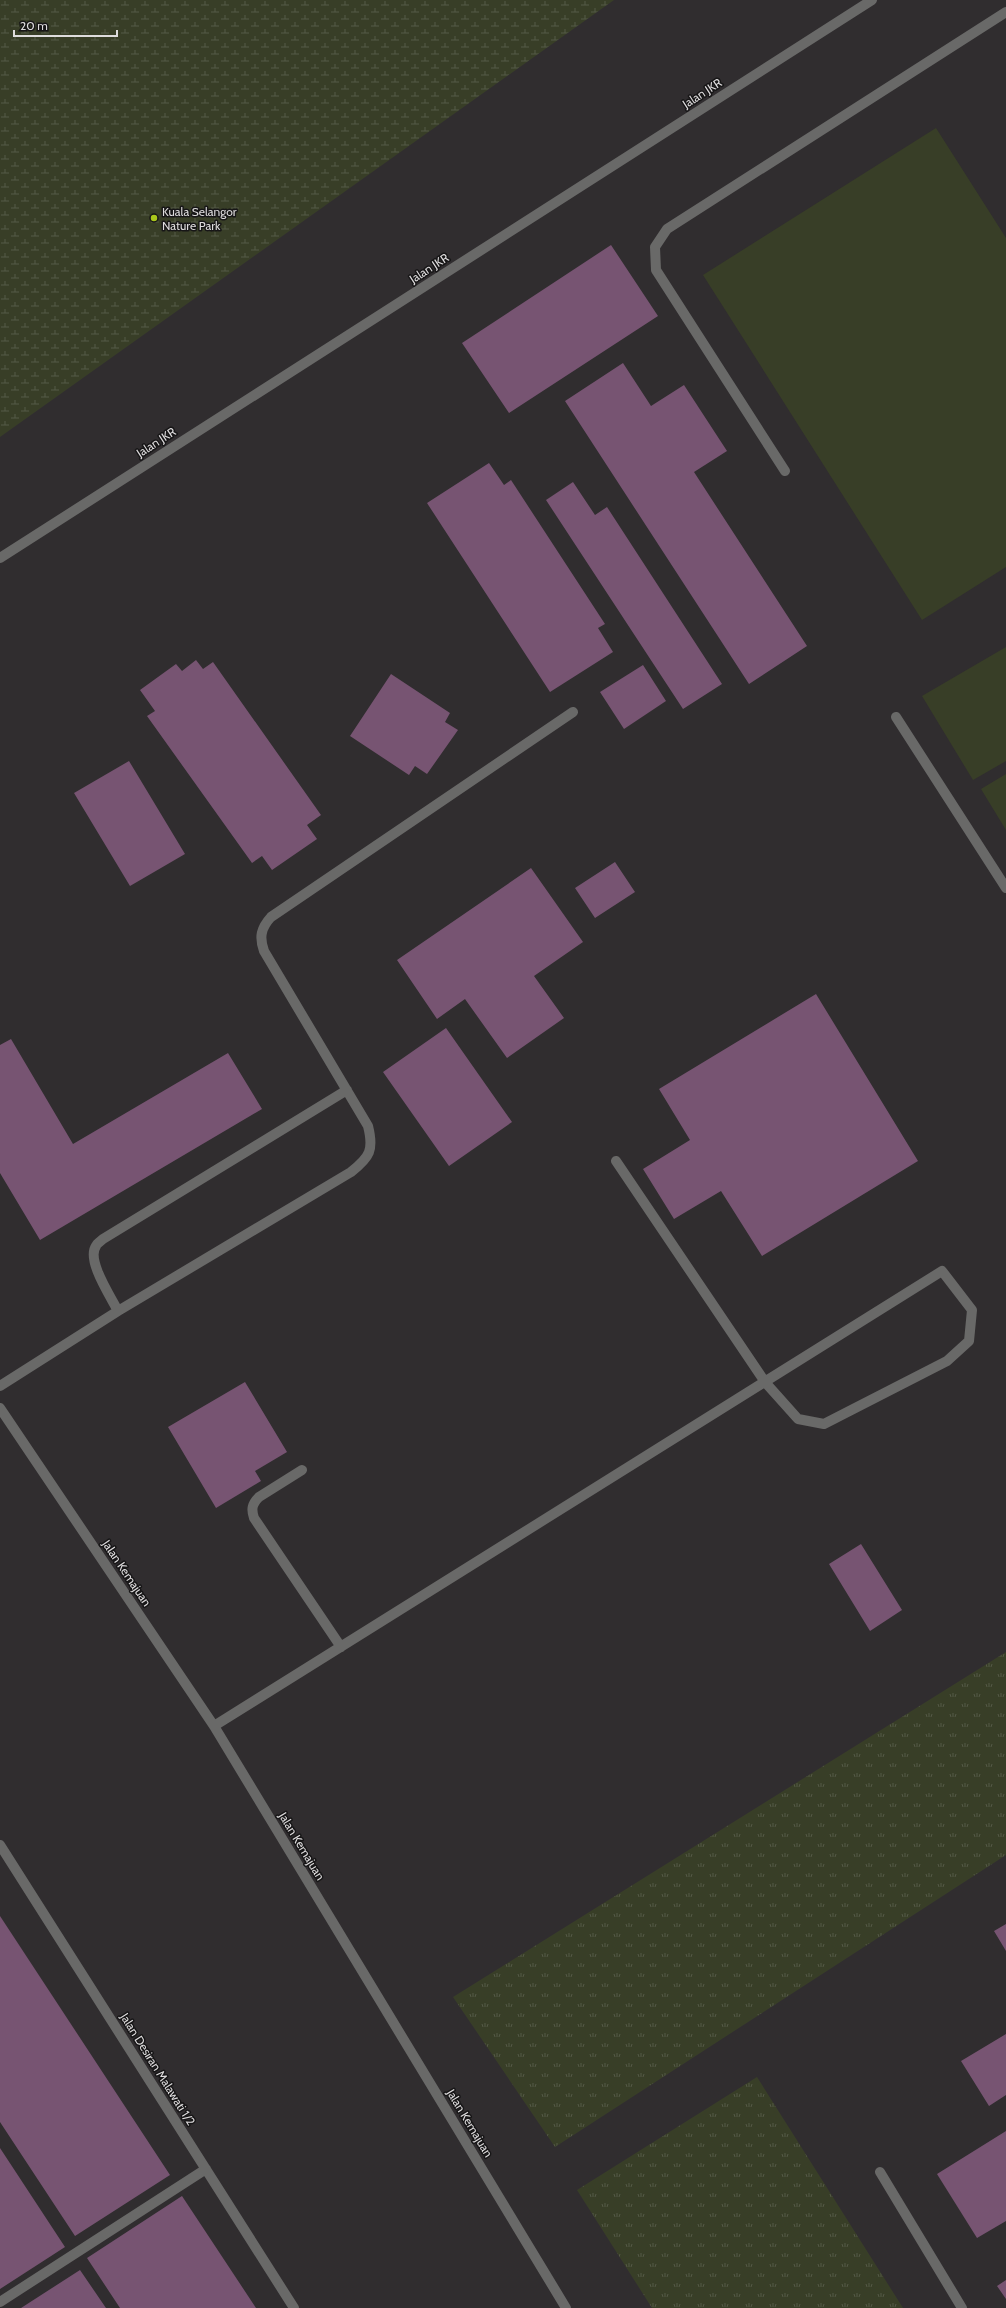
<svg xmlns="http://www.w3.org/2000/svg" width="1006" height="2308" viewBox="0 0 1006 2308" font-family="Cabin,sans-serif">
	<defs>
		<pattern id="grass-tufts" width="24" height="20" patternUnits="userSpaceOnUse"><rect width="24" height="20" fill="#383e27"/><path d="M3 7l-1-3M5 7V3M7 7l1-3M15 17l-1-3M17 17v-4M19 17l1-3" fill="none" stroke="#545946"/></pattern>
		<pattern id="wetland-marsh" width="20" height="14" patternUnits="userSpaceOnUse"><rect width="20" height="14" fill="#383e27"/><path d="M1 5h8M5 5V1M11 12h8M15 12V8" fill="none" stroke="#545946"/></pattern>
	</defs>
	<rect width="100%" height="100%" fill="#302d2f"/>
	<path fill="url(#grass-tufts)" d="M1006 1652V1855L555 2147 453 1997Z
		M757 2077 903 2308H652L577 2190Z"/>
	<path fill="url(#wetland-marsh)" d="M0 0H614L0 437Z"/>
	<path fill="#383e27" d="M936 128 1006 238V567L922 620 703 275Z
		M1006 647V761L973 780 922 696Z
		M1006 774V830L981 789Z"/>
	<path fill="#775472" d="M611 245 658 316 509 413 462 343Z
		M623 363 651 406 684 385 727 451 694 472 807 646 749 684 565 401Z
		M489 463 504 485 511 480 605 624 598 628 613 652 550 692 427 503Z
		M573 482 595 515 607 507 722 684 683 709 546 500Z
		M196 660 203 669 213 662 321 815 307 825 317 839 272 870 262 856 252 863 147 716 155 711 140 690 176 664 182 671Z
		M643 665 666 701 624 729 600 692Z
		M391 674 450 713 445 722 458 730 427 774 415 766 409 775 350 736Z
		M129 761 185 854 130 886 74 793Z
		M615 862 635 892 595 918 575 888Z
		M531 868 583 942 534 976 564 1018 507 1058 465 999 437 1019 397 960Z
		M816 994 918 1161 762 1256 721 1191 674 1219 643 1169 690 1140 659 1089Z
		M446 1028 512 1122 449 1166 383 1072Z
		M11 1039 73 1144 228 1053 262 1109 40 1240 0 1173V1045Z
		M245 1382 287 1452 255 1471 261 1481 216 1508 168 1427Z
		M861 1544 902 1610 870 1631 829 1564Z
		M0 1916 170 2175 75 2236 0 2122Z
		M1006 1924V1951L994 1931Z
		M1006 2034V2095L989 2106 961 2061Z
		M1006 2131V2221L977 2238 937 2174Z
		M0 2148 65 2247 0 2289Z
		M182 2196 256 2308H120L87 2258Z
		M80 2270 106 2308H21Z
		M1006 2280V2299L997 2286Z"/>
	<g fill="none" stroke-linecap="round" stroke-linejoin="round">
		<path stroke="#696968" stroke-width="10" d="M785 471 656 270 655 247 667 229 1006 12
			M0 558 872 0
			M896 717 1006 888
			M118 1311C111 1297 86 1260 96 1246 97 1243 101 1241 103 1239L347 1090
			M0 1386 118 1311 351 1172C370 1157 374 1150 368 1126L264 951C259 937 261 928 271 917L573 712
			M0 1408 214 1726 566 2308
			M302 1470 259 1497C252 1504 251 1509 254 1518L341 1647
			M214 1726 942 1271 972 1310 969 1341 947 1361 824 1424 798 1419 765 1382 616 1161
			M0 1845 294 2308
			M880 2172 962 2308
			M0 2302 206 2169"/>
	</g>
	<circle fill="#a9c71b" stroke="#171617" stroke-width="1.5" cx="154" cy="218" r="4"/>
	<g text-anchor="middle" dominant-baseline="central" stroke-width="3" stroke-linejoin="round" paint-order="stroke">
		<g font-size="12" fill="#dedcdd" stroke="#171617">
			<text transform="translate(702 93) rotate(-33)">Jalan JKR</text>
			<text transform="translate(429 268) rotate(-33)">Jalan JKR</text>
			<text transform="translate(156 442) rotate(-33)">Jalan JKR</text>
			<text transform="translate(127 1573) rotate(56)">Jalan Kemajuan</text>
			<text transform="translate(302 1846) rotate(59)">Jalan Kemajuan</text>
			<text transform="translate(158 2069) rotate(58)">Jalan Desiran Malawati 1/2</text>
			<text transform="translate(470 2123) rotate(59)">Jalan Kemajuan</text>
		</g>
		<g font-size="12" fill="#dedcdd" stroke="#171617" text-anchor="start">
			<text x="162" y="211">Kuala Selangor<tspan x="162" dy="14">Nature Park</tspan></text>
		</g>
	</g>
	<path d="M14 30v6h103v-6" fill="none" stroke="#dedcdd" stroke-width="2"/>
	<text x="20" y="30" font-size="12" fill="#dedcdd" stroke="#171617" stroke-width="3" paint-order="stroke">20 m</text>
</svg>
